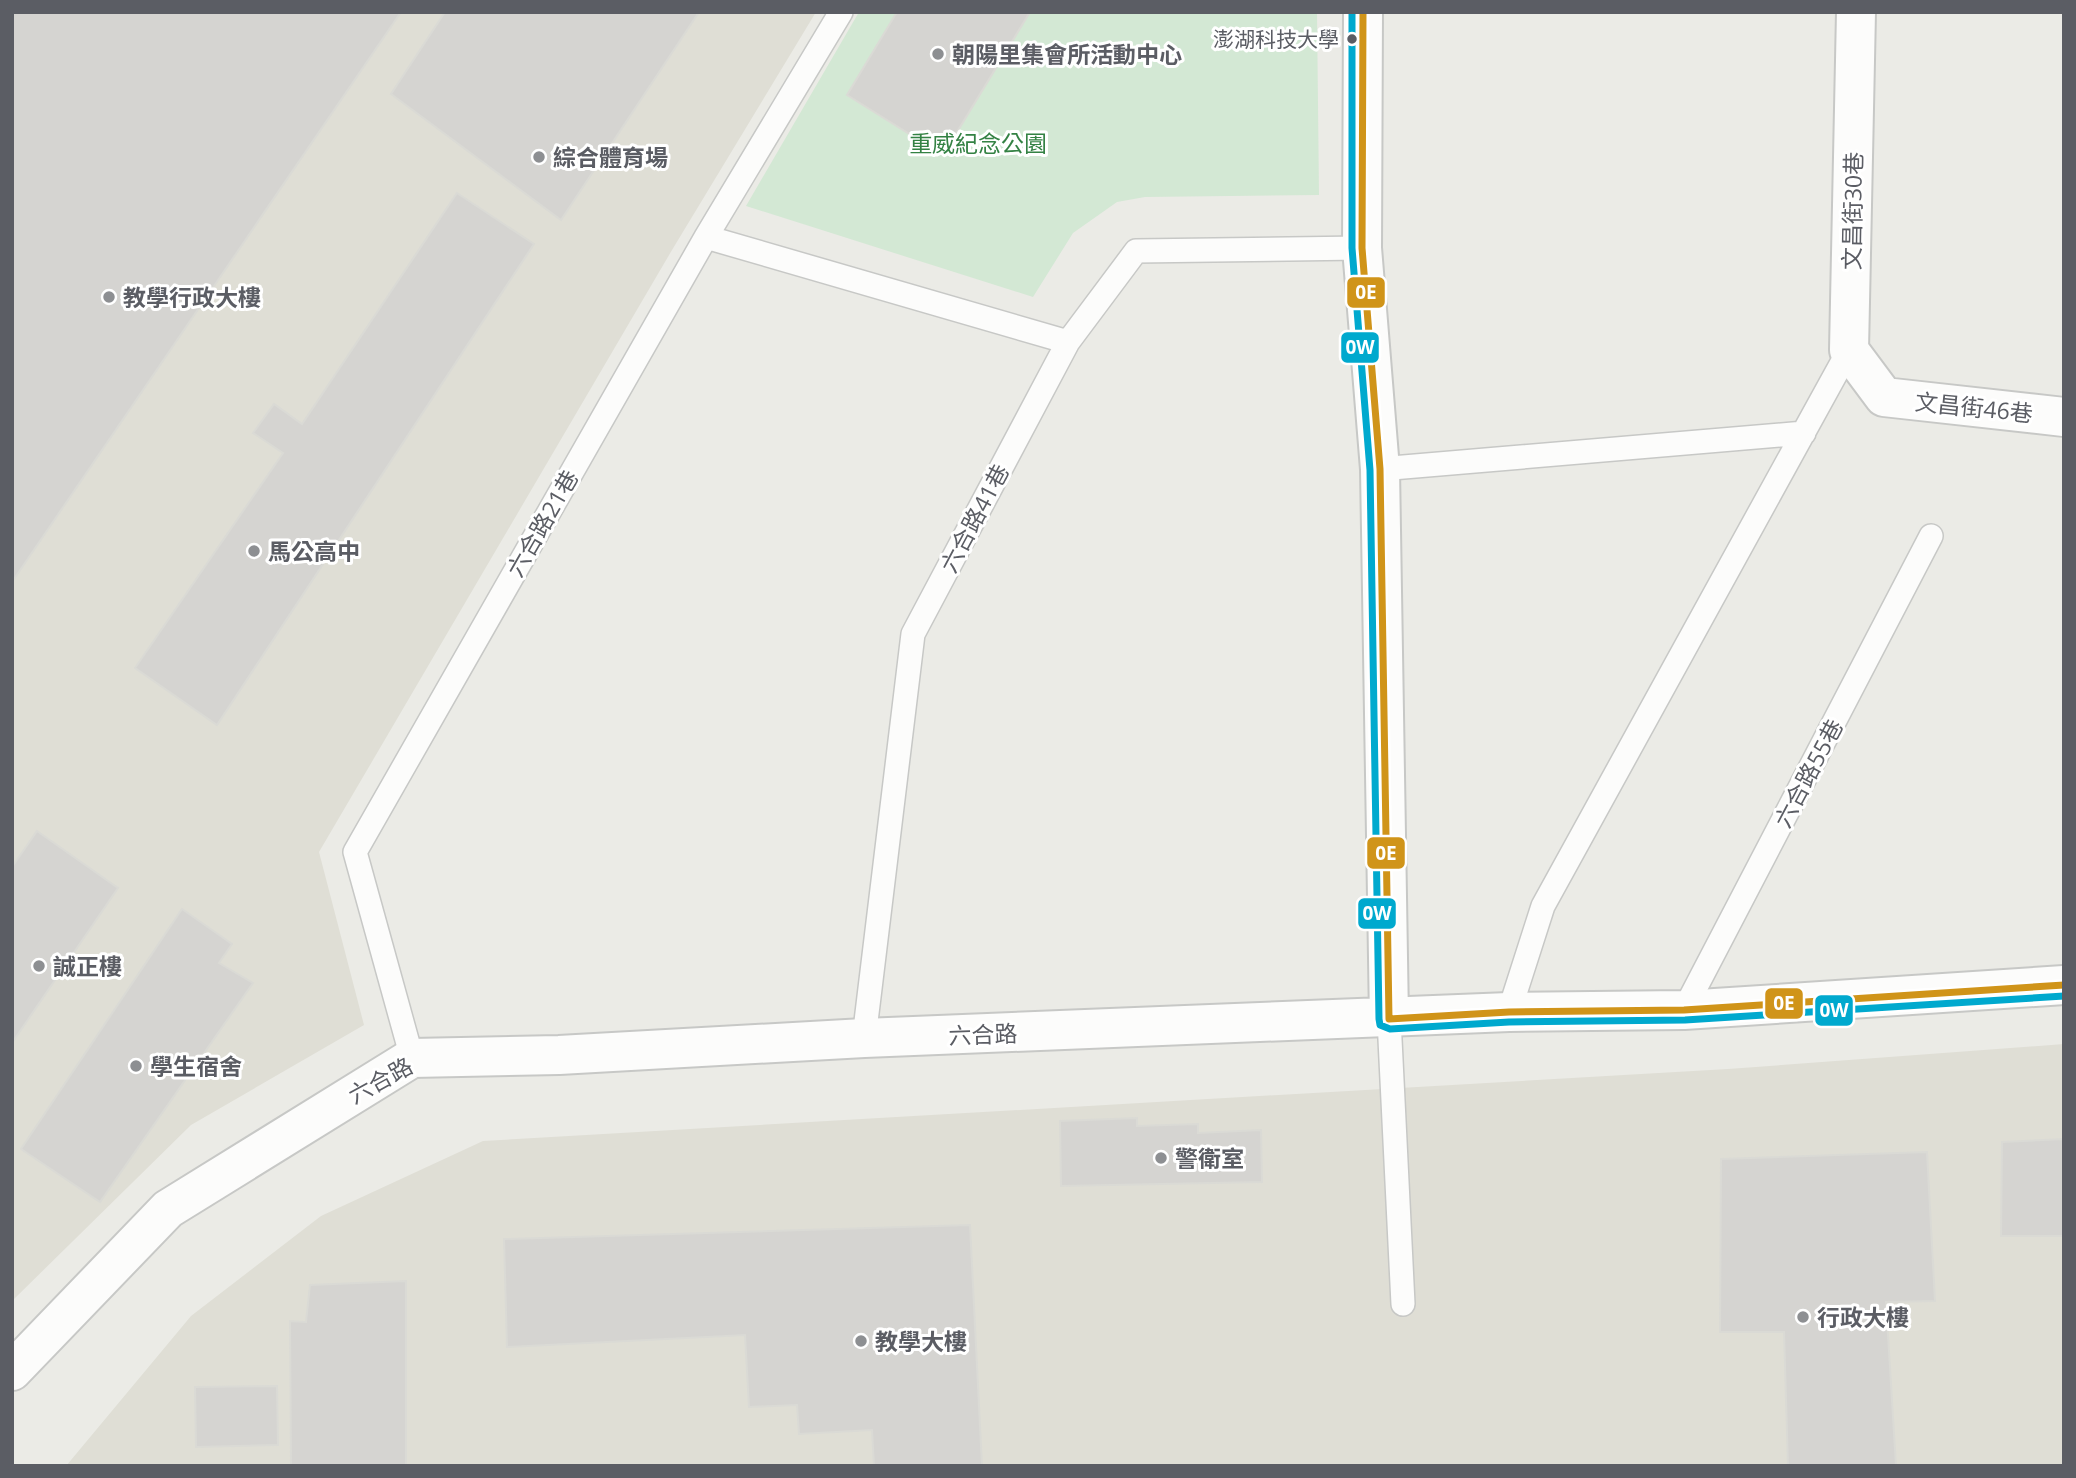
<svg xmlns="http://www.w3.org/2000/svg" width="2076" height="1478" viewBox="0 0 2076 1478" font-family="'Open Sans','Noto Sans TC',sans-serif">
	<rect width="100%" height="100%" fill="#ebebe6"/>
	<path fill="#dfded5" d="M12 12H816L672 250 319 852 364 1025 191 1125 12 1301Z
		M2064 1044V1466H66L191 1316 321 1216 483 1141 1728 1069Z"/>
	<path fill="#d3e8d4" d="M859 12H1317L1319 195 1145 197 1117 202 1073 233 1033 297 746 206Z"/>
	<path fill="#d5d4d1" stroke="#dadad5" stroke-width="2" d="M12 12H401L12 582Z
		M445 12H699L561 220 391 94Z
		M897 12H1030L943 155 847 95Z
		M457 193 534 244 217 725 135 668 283 453 253 433 274 404 302 424Z
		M37 831 118 888 12 1043V867Z
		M182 909 232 944 219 963 253 983 100 1202 21 1149Z
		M1137 1118V1126L1198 1124V1133L1261 1130 1262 1182 1061 1186 1060 1121Z
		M2064 1139V1236H2001L2002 1142Z
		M1927 1152 1935 1301 1886 1302 1896 1466H1788L1784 1332H1720L1721 1159Z
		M970 1225 982 1466H874L872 1430 799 1434 797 1405 749 1407 745 1335 507 1347 504 1239Z
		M406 1281V1466H291L290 1321 306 1322 310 1285Z
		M277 1386 278 1445 196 1447 195 1387Z"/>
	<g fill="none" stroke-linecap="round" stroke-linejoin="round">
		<defs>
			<path id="service" d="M706 237 1068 342
				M1380 469 1804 433
				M1684 1010 1931 536
				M1509 1012 1543 906 1849 350
				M1389 1019 1403 1304
				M864 1038 913 634 1068 342 1136 251 1362 248
				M412 1058 355 852 706 237 841 12"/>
			<path id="minor" d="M1856 12 1849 350 1884 397 2064 417"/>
			<path id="tertiary" d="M1363 12 1362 248 1380 469 1389 1019
				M12 1371 168 1209 412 1058 559 1055 864 1038 1509 1012 1684 1010 2064 985"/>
		</defs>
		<use href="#service" stroke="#c7c8c6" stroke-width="26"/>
		<use href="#minor" stroke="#c7c8c6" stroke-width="42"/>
		<use href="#tertiary" stroke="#c7c8c6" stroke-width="42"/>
		<use href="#service" stroke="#fcfcfb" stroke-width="23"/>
		<use href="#minor" stroke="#fcfcfb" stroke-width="38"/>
		<use href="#tertiary" stroke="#fcfcfb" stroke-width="38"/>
		<defs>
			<path id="bus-1" d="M1363 12 1362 248 1380 469 1389 1019 1509 1012 1684 1010 2064 985"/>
			<path id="bus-2" d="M1352 12V248L1370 470 1379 1019 1380 1025 1390 1029 1509 1022 1685 1020 2064 996"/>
		</defs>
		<use href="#bus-1" stroke="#fff" stroke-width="12"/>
		<use href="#bus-2" stroke="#fff" stroke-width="12"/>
		<use href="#bus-1" stroke="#d09419" stroke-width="7"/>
		<use href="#bus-2" stroke="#00a9ce" stroke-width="7"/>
	</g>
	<circle fill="#5b5d64" stroke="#fff" stroke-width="2.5" cx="1352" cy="39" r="6"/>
	<g fill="#8d8f92" stroke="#fff" stroke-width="2.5">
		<circle cx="938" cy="54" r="7"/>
		<circle cx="539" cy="157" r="7"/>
		<circle cx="109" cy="297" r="7"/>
		<circle cx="254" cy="551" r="7"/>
		<circle cx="39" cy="966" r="7"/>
		<circle cx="136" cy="1066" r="7"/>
		<circle cx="1161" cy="1158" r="7"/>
		<circle cx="1803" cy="1317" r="7"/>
		<circle cx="861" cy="1341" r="7"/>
	</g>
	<g text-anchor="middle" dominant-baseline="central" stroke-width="6" stroke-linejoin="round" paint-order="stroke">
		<g font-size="21" fill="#5b5d64" stroke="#fff" text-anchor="end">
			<text x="1339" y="39">澎湖科技大學</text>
		</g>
		<g font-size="23" font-weight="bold" fill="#5b5d64" stroke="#fff" text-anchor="start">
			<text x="952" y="54">朝陽里集會所活動中心</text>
			<text x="553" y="157">綜合體育場</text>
			<text x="123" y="297">教學行政大樓</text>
			<text x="268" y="551">馬公高中</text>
			<text x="53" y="966">誠正樓</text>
			<text x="150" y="1066">學生宿舍</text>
			<text x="1175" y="1158">警衛室</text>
			<text x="1817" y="1317">行政大樓</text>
			<text x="875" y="1341">教學大樓</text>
		</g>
		<g font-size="23" fill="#348244" stroke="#fff">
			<text x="978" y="143">重威紀念公園</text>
		</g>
		<g font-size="23" fill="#5b5d64" stroke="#fff">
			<text transform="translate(1852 211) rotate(-89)">文昌街30巷</text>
			<text transform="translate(1974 407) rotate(6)">文昌街46巷</text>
			<text transform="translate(974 518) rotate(-62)">六合路41巷</text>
			<text transform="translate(542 523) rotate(-60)">六合路21巷</text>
			<text transform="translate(1808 773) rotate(-62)">六合路55巷</text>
			<text transform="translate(983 1034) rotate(-2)">六合路</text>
			<text transform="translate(380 1080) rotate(-29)">六合路</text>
		</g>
	</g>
	<g stroke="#fff" stroke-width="2.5">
		<rect x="1346" y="276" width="40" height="33" rx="7" fill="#d09419"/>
		<rect x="1340" y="331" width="40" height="33" rx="7" fill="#00a9ce"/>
		<rect x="1366" y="836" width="40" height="34" rx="7" fill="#d09419"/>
		<rect x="1357" y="897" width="40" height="33" rx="7" fill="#00a9ce"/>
		<rect x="1764" y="987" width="40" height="33" rx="7" fill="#d09419"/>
		<rect x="1814" y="994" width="40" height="33" rx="7" fill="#00a9ce"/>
	</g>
	<g font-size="19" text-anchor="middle" font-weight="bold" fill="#fff">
		<text x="1366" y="299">0E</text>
		<text x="1360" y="354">0W</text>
		<text x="1386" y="860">0E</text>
		<text x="1377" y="920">0W</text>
		<text x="1784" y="1010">0E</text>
		<text x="1834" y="1017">0W</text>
	</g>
	<rect width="2076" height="1478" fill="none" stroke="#5b5d64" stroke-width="28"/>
</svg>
